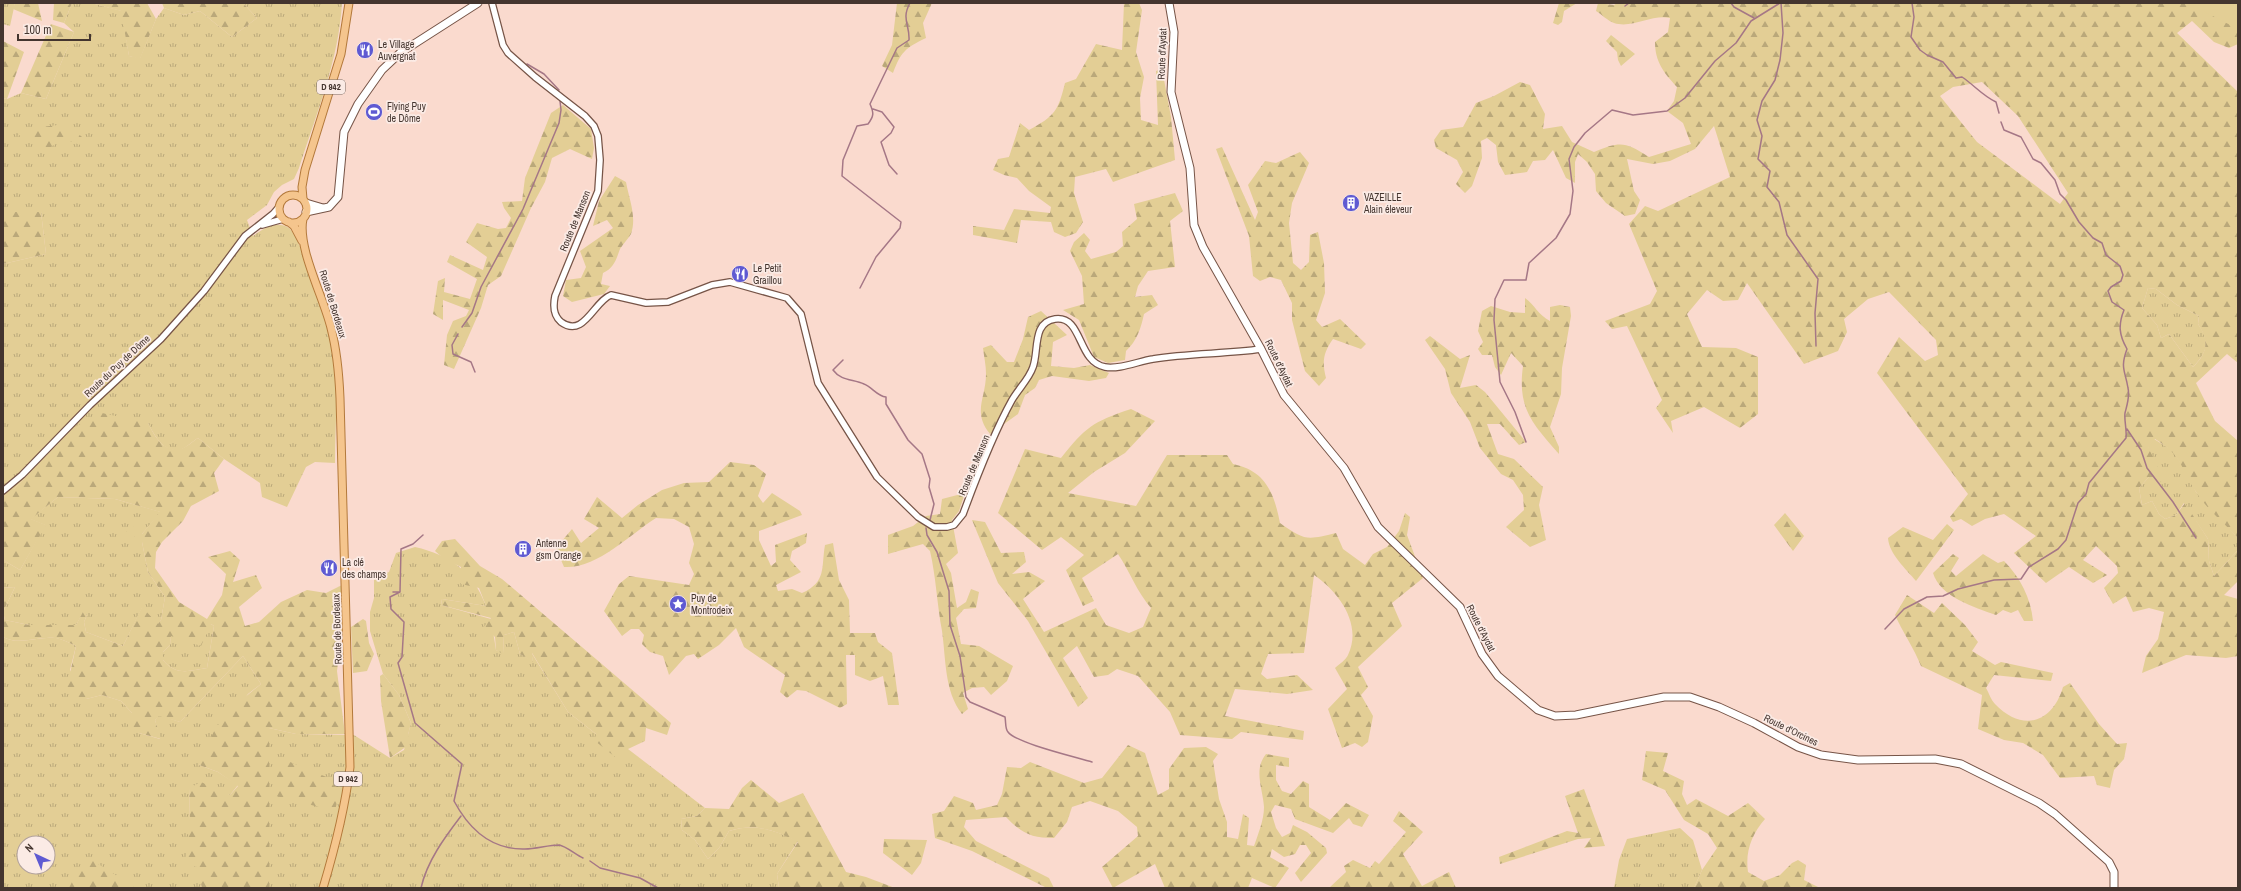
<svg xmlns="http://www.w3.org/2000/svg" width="2241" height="891" viewBox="0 0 2241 891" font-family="'Archivo Narrow',sans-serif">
	<defs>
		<pattern id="grass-tufts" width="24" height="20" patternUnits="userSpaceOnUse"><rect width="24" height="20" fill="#e3ce95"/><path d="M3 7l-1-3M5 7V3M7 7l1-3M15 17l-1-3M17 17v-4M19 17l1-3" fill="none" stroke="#baa87a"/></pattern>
		<pattern id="forest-firs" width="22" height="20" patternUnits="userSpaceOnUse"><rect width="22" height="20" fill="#e3ce95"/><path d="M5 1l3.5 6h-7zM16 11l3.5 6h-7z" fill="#baa87a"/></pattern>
	</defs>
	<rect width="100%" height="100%" fill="#fadace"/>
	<path fill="url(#grass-tufts)" fill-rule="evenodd" d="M3 3H15L10 26 3 24Z
		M72 3H91L122 11 129 56 140 58 156 19 164 8 184 15 200 11 232 37 257 18 243 3H342C339 59 316 115 299 168L294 179 282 185 274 192 267 205 247 220 253 236C263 229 276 220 289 228 303 239 335 343 336 363 338 396 335 430 335 463L315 462 306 467 287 507 262 497 260 483 224 459 198 438C193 441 185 449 179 450 163 452 154 435 148 423L73 428 14 489 3 485V264L46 254 41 212H3V98L7 99 21 93 46 99 74 32 64 23Z
		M2148 288 2156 289 2177 305 2199 316 2198 324C2210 341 2208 352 2193 367L2169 334 2161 338 2157 325 2142 308Z
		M2154 439 2172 450 2185 469 2196 492 2238 538V550L2214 576 2209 561 2208 539 2184 503 2176 515 2165 519 2159 514 2152 501 2142 505 2139 488 2149 477 2148 446Z
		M58 497 115 499 161 512 142 534V542L148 572 165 597 161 620 158 625 142 608 123 646 86 632 84 622 87 615 83 613 76 625H29L5 620 3 612 15 587 3 588V560L20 570 45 525 30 519Z
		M415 547C450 555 473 571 486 606L442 599 441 605 491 619 496 650 503 653 504 635 514 632 520 654 533 661 531 652 568 712 596 734 628 749 705 808 697 816 681 819 682 830 695 840 708 859 719 848 729 831C755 823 774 830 798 841L777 874 779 888H269V728L296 734 354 735 390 758 404 750 411 723 399 695 383 674 370 631V612L374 598V577L389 572 396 553Z
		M211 624 214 626 207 668C189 671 176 676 163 660V652L170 645 171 635Z
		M3 637C20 646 37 636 56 638 62 639 70 643 76 646L70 670 86 699 102 695 121 701 132 713 139 733 160 739 155 720 159 715 180 722 243 656 261 684 248 694 199 765 218 772 238 785 230 795 189 788 190 820 202 888H3ZM24 843H48V867H24Z
		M1680 828 1693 840 1702 870 1694 888H1614L1619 860 1627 839Z"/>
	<path fill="url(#forest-firs)" fill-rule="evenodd" d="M15 3H38L42 21 13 9Z
		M54 3H72L64 23 53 20Z
		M91 3H147L156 19 140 59 129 56 121 11Z
		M162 3H243L257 18 232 37 200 11 184 15 164 8Z
		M897 3H932L923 23 926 38C905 48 901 52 893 73L882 66 892 45Z
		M1124 3H1139L1142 10 1136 52 1144 77 1140 98 1141 120 1158 125 1156 71 1162 69 1171 117 1175 160 1113 182 1106 169 1075 177 1074 193 1083 222 1076 233 1065 237 1054 232 1051 222 1021 220 1017 243 973 235V226L1004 230 1014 209 1050 213 1051 207 1029 191 1017 178 1004 175 993 170 998 159 1009 157 1020 123 1029 130C1055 116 1058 111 1065 83L1076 79 1096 44 1122 50Z
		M1559 3H1577L1564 11 1562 22 1558 25 1553 23Z
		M1598 3 1614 5 1617 3H2238V44L2229 48 2214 42 2192 21 2177 33 2238 92V363L2227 354 2196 383 2215 421 2238 441V538C2224 523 2207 509 2196 492 2179 466 2184 457 2155 439L2148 447 2164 479 2158 484 2149 477 2139 488 2142 505 2152 501 2159 514 2165 519 2176 515 2185 503 2208 539 2209 561 2214 576 2238 550V581L2224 595 2238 599V656L2226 658 2186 655 2142 673 2146 656 2158 639 2164 612 2149 608 2133 612 2126 596 2113 604 2104 588 2118 573 2117 566 2096 546 2083 560 2107 575 2093 583 2069 567 2046 583 2014 553 2036 536 2004 514 1985 519 1972 526 1961 519 1953 522 1950 517 1968 494 1877 373 1899 337 1925 361 1938 355 1936 340 1889 292 1868 299 1844 319 1847 332 1838 351 1804 364 1747 283 1738 300 1723 301 1707 290 1687 314 1702 347 1736 348 1758 357V414L1740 428 1704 407 1671 421 1673 433 1656 408 1662 400 1627 326 1612 329 1605 321 1650 304 1657 291 1629 224 1645 206 1658 211 1730 177 1714 126 1695 149 1670 161 1653 164 1627 159 1634 191 1640 200 1635 214 1625 216 1606 203 1596 191 1595 174 1587 162 1578 154 1575 162V183L1566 178 1553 150 1545 160 1533 161 1527 172 1505 175 1498 162 1496 145 1487 138 1481 141 1482 158 1472 186 1465 193 1456 184 1463 172 1457 160 1436 148 1434 140 1441 130 1463 127 1476 103 1494 96 1520 82 1530 85 1545 114 1543 129 1562 126 1572 142 1594 152C1621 141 1625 142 1649 157L1691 144 1683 123 1667 111 1674 101 1677 87C1664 73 1655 62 1655 42L1668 32 1670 18C1652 14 1632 29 1614 23 1608 21 1601 14 1596 11ZM1982 82 2018 116 2068 193 2060 204 1977 142 1940 96 1953 87ZM2148 288 2156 289 2177 305 2199 316 2198 324C2209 341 2208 352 2193 367L2169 334 2161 338 2157 325 2142 308Z
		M51 24 74 32 46 99 21 93Z
		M1611 35 1635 54 1621 66 1618 60 1617 52 1606 41Z
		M3 41 24 52 7 99 3 98Z
		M563 105 591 129 594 148 592 159 570 149 552 158 545 182 531 208 501 276 488 285 481 308 454 369 444 365 447 335 453 321 466 316 469 310 443 300V320L433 314 438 281 445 278 444 292 470 299 477 279 447 262 450 255 483 270 487 257 466 242 477 223 498 229 506 228 511 218 504 208 502 202 522 201 525 178 551 113Z
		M58 125 71 128 87 141 84 146 63 139 46 150 17 134 33 128Z
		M1222 147 1255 220 1258 212 1248 185 1265 161 1276 163 1300 152 1309 163 1292 203 1289 223 1293 263 1301 270 1309 262 1310 235 1318 232 1324 263 1325 293 1316 320 1322 327 1340 319 1366 344 1361 349 1333 339C1323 353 1322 362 1326 378L1319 386 1305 371 1292 320V303L1281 280 1270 277 1260 281 1253 276 1249 236 1216 149Z
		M615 176 626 182C629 199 637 217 631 234 628 239 623 244 620 249 616 260 614 268 603 273L601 284 610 286 604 294 572 302 563 296 566 280 581 278 586 267 580 251 613 228 607 220 593 226 599 201Z
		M1175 193 1183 211 1170 221 1175 267 1148 271 1138 286 1135 297 1152 295 1158 305 1144 314C1141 328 1137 341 1126 351L1125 360 1108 363 1094 357 1079 320 1063 310 1084 304 1082 276 1070 251 1074 242 1084 233 1090 240 1085 251 1091 259 1116 252 1123 246 1122 232 1137 219 1134 204Z
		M3 212H41L46 254 3 264Z
		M1525 298C1535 305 1538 315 1550 321V307L1560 305 1570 307 1571 316 1562 368 1561 394 1550 427 1559 447V454C1533 424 1517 409 1523 366L1511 353 1501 375 1495 367 1492 355H1482L1478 349 1483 342 1478 331 1482 311 1491 306 1510 312 1525 313Z
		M1041 311 1067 335 1053 342 1051 366 1074 368 1090 365 1109 373 1106 378 1089 381 1052 376 1039 380 1035 388 1025 395 1018 414 990 434C972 412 986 398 986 374 986 365 984 357 983 348L991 345 1007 362H1014L1023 339 1028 317Z
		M1430 336 1460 359 1470 355 1460 388 1476 385 1485 392 1526 442 1519 445 1500 424H1487L1498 454 1514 459 1543 487 1539 505 1546 540 1530 547 1506 527 1524 510 1523 495 1513 480 1501 474 1480 448 1470 422 1451 393 1445 369 1425 340Z
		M1131 409 1155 421 1125 453 1094 472 1068 493 1136 506 1167 455H1227L1233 464C1266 471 1274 493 1280 523 1305 541 1307 540 1336 533L1343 549 1365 565 1373 554 1387 547 1399 531 1405 513 1410 517 1407 535 1423 578 1392 603 1402 626 1358 667 1368 687 1361 695 1373 716 1368 742 1362 747 1355 743 1342 748 1328 709 1347 689 1335 668C1339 664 1346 660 1348 655 1363 624 1338 591 1314 575L1304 653 1268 654 1261 674 1267 679 1297 675 1313 690 1287 694 1235 689 1225 716 1304 731 1303 740 1241 732 1232 739 1180 735 1170 712 1138 676 1117 669 1108 675 1094 677 1077 646 1063 658 1088 698 1078 707 1028 621 998 583 972 520 985 522 1001 553 1024 552 1026 562 1012 574 1029 572 1045 581 1023 599 1044 632 1096 608 1106 625 1129 633 1143 627 1151 608C1137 592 1130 572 1118 554L1082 578 1094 601 1083 606 1066 570 1084 555 1061 537 1042 550 998 513 1025 449 1061 458C1086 427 1092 422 1131 409Z
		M102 413 148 423C154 435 163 452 179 449 185 449 193 441 198 438L224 459 214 473 219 491 191 506 183 521 162 542 156 552 155 568 179 602 207 619 222 595 226 574 208 557 230 551 240 560 233 582 256 575 262 588 239 607 245 626 259 622 281 602 307 590 326 593 342 585V631L337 671 345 734H296L269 728V888H202L197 867 185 864 190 820 189 788 201 782 230 795 238 786 218 772 199 765 214 731 227 712 261 684 243 656 180 722 159 716 155 720 161 739 139 733 128 725 132 713 121 701 102 695 86 699 73 697 67 687 76 646C70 643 62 639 55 638 37 636 20 646 3 637V588L15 587 3 612 5 620 29 625H76L83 612 87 615 84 622 86 632 123 646 142 607 158 624 161 620 165 597 148 572 142 542 126 531 130 524 142 534 160 512 115 499 58 497 31 519 46 525 20 570 3 560V485L14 489 73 428ZM211 624 214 626 207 668C189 671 176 676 163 660V652L170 645 171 636 201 646Z
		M730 462 754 465 766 474 758 496 763 503 772 493 800 511 802 515 759 531V540L771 566 776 562 775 545 807 533 806 543 792 551 790 560 801 572 776 585 778 591 792 589 802 593C827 582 821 567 825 545L833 543 839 580 849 600 850 633H875L878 642 892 653 899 705H888L883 676 870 681 855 675V655H846L847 704 840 708 806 691 797 690 787 698 780 692 785 675 744 647 736 628 719 645 698 659 694 654 686 656 669 675 663 656 650 652 642 644 644 635 639 629H631L622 636 604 611 619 584 629 576 689 585 694 574 689 563 694 544 689 527 674 519 656 518C629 535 597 569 564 567L556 548 572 529 581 543 599 528 584 519 597 497 622 518 638 505 662 490 684 483 709 482Z
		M965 493 959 511 952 520 958 553 946 564 951 573 957 608 966 602 971 589 979 592 976 608 964 609 956 618 961 644 979 646 1013 666 1007 681 991 695 984 687 972 688 963 693 968 709 962 714C944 691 946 658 942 631 937 604 936 577 930 551L923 544 888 554V535L913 526 926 516 940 514 942 499Z
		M1785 513 1804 536 1793 551 1774 525Z
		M1947 524 1954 530 1916 581C1906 569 1889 554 1888 538L1903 527 1933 540Z
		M455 539 480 566 502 579 671 723 667 735 646 728 645 741 628 749 619 760 595 741 596 734 568 712 532 653 533 662 520 654 514 632 504 635 503 654 496 650 495 637 484 627 491 618 441 605 442 599 486 606 479 588 461 584V567L444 559 435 551 442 541Z
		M1953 554 1959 558 1951 571 1956 576 1983 554 1998 563 2004 561C2020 577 2031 598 2033 621H2024L2018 610 2011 613 2003 610 1996 615C1974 607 1940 597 1933 573Z
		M1907 595 1934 613 1942 603 1965 625 1978 642 1972 651 1995 665 2001 662 2053 673 2051 681 1994 675 1986 688C1989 693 1991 700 1995 704 2022 732 2052 724 2063 687L2070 683 2099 724 2117 744 2127 743 2124 759 2114 770 2110 788 2097 785 2094 776 2060 778 2043 755 2023 743 2004 740 1978 729 1982 695 1921 666C1914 648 1903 633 1895 615Z
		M363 619 366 621 369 643 374 654 367 671 353 673 351 627Z
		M383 674 399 695 411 723 408 735 410 744 390 758 381 701 380 676Z
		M1128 745 1145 753 1158 795 1169 789V769L1184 748 1206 747 1218 754 1213 761 1219 799 1227 822V837L1238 839 1243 814 1249 818 1247 845 1254 846C1258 834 1264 820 1264 807 1263 789 1253 770 1266 754L1289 758V767L1276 765V780L1282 791 1291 794 1303 781 1309 784V807L1330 820 1346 803 1369 815 1362 827 1353 824 1349 818 1333 833 1295 819 1291 809 1275 805 1271 812 1276 828 1282 837 1290 833 1293 825 1307 832 1326 848 1327 853 1301 882 1295 873 1311 853 1306 845H1300L1295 854 1284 857 1272 849 1270 857 1289 868 1275 888 1252 878 1248 888H1165L1155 864 1113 888 1102 867 1138 836 1137 827 1118 811 1090 801 1072 807 1067 822 1054 838C1032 838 1022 834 1006 817L966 820 964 827 976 841 1049 878 1054 888H1047L972 851 935 838 932 814 944 811 954 796 973 803 976 810 997 805 1002 794 1007 767 1021 768 1030 762 1084 783 1102 778Z
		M1646 751 1668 753 1663 771 1684 781 1682 794 1687 805 1696 799 1728 816 1748 803 1765 819C1752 834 1745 851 1748 872L1764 881 1780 875 1792 863 1798 860 1806 865 1804 880 1820 888H1694L1702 870 1717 848 1708 834 1684 820 1665 790 1642 780Z
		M278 757 341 783 335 811 276 796Z
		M751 780 779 803 803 793 846 872 866 877 895 888H779L777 874 798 842C775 830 755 823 729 831L719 848 708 859 695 840 682 830 681 819 697 816 705 808 729 809 742 788Z
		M1584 789 1605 846 1584 848 1591 838 1578 839 1500 864 1499 857 1567 831 1578 833 1565 796Z
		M1399 811 1423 832 1403 854 1422 886 1449 872 1456 888H1329L1346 872 1344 866 1353 860 1370 868 1375 861 1379 864 1406 832 1393 821Z
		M884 839 927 840 921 863 912 875 883 853Z
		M87 857 133 886 135 888H69L83 860Z"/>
	<path fill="#e3ce95" d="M2194 3H2238V29L2201 10Z"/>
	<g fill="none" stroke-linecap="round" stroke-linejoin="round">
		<path stroke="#a57786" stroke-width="1.5" d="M1731 3 1734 7 1754 18
			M1781 3 1783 33 1780 60 1775 80 1762 101 1757 120 1762 136 1758 159 1770 171 1767 187 1779 202 1787 235 1818 279 1815 313 1816 346
			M1912 3 1914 17 1911 37 1920 50 1927 55 1943 62 1956 78 1962 77C1974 85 1983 96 1996 102L1999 113
			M1625 6 1629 3
			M527 64 544 74 559 90
			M873 109 882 112 894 127 891 133 881 142 889 165 897 174
			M860 288 876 257 900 228 901 222 842 176 843 160 857 126 868 124C874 116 874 113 870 104L897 48 909 40C910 25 901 19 910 3
			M462 327 472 313 481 287 523 209 559 123 561 110 560 101
			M458 334 452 345 453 354 471 362 475 372
			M843 360 833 370C841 381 853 379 864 384 872 387 877 396 886 397V404L908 440 922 454 930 479 929 487 934 504 930 520
			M2127 429 2141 450 2147 468 2173 502 2196 538
			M1526 442 1515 412 1500 382 1494 320 1495 299 1504 280H1526L1529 263 1556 238 1570 214 1573 191 1569 159 1574 147 1585 133 1612 110 1633 115 1667 111 1685 98 1715 61 1736 43 1751 21 1780 3
			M926 528 927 535 937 552 949 591 950 625 960 656 966 697 970 702 1005 717C1006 722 1005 729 1008 732 1016 743 1076 757 1092 762
			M393 592H400L401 549 413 544 423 535
			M400 592 390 597 391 609 404 622 402 657 398 663 415 723 462 764 454 801C469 829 492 850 525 849 536 849 548 845 559 845 566 846 576 855 583 858
			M1885 629 1904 609 1927 597 1943 596 1958 589 1994 580 2021 579 2029 567 2058 549 2066 540 2078 503 2086 494 2089 483 2126 438C2127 430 2124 420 2125 413 2127 405 2130 397 2128 388 2125 370 2120 368 2127 349 2119 335 2118 325 2124 310L2112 302 2108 291 2111 287 2121 281 2123 275 2120 266 2106 255 2102 243 2093 238 2079 222 2066 200 2060 194 2055 180 2041 163 2033 159 2021 137 2004 130 2001 122
			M590 861 600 868 640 878 658 888
			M421 888C427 861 445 837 461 816"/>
		<defs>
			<path id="tertiary" d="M492 3 503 45 508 53 535 77 585 116 594 126 598 136 600 160 598 191 555 296C553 306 553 315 561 322 584 339 594 301 611 295L646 303 668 302 712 285 730 282 787 298 801 314 818 383 877 477 918 517 934 527H947L954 525 963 514C977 476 993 434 1012 400 1019 388 1029 379 1033 367 1039 351 1032 322 1055 319 1083 315 1077 362 1105 367 1119 370 1139 361 1153 359 1189 353 1226 354 1261 349
				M262 225 283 219
				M3 491 22 475 90 405 161 339 204 291 245 236 273 214 279 207"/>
			<path id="secondary" d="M1169 3 1174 32 1171 92 1190 168 1194 225 1203 247 1261 349 1284 395 1344 468 1378 527 1460 607 1482 654 1498 676 1538 710 1555 716 1576 715 1664 697H1690L1719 707 1754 723 1798 747 1821 755 1858 760 1935 759 1961 764 2039 803 2055 814 2109 862 2114 872V888
				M306 203 323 208
				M306 212 329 207 338 197 344 132 358 104 382 70 400 53 478 3"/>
			<path id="primary" d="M279 209a14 14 0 1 1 28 0a14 14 0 1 1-28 0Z
				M303 199 302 187 305 170 341 54 349 3
				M303 219C297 248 324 298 331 328 337 351 339 374 340 398L350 767C345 809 335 848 323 888
				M289 222 294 226 302 241"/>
		</defs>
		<use href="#tertiary" stroke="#765447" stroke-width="8"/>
		<use href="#secondary" stroke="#765447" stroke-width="9"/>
		<use href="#primary" stroke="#b3793b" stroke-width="9"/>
		<use href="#tertiary" stroke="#fff" stroke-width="5.5"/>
		<use href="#secondary" stroke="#fff" stroke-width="7"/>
		<use href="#primary" stroke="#f5c58d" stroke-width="7"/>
	</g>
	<defs>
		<symbol id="restaurant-disc" viewBox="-11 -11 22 22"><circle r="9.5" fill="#5f5ad2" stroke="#fbebe5"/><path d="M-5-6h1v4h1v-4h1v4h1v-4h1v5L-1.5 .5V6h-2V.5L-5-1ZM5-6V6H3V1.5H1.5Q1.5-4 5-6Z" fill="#fff"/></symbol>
		<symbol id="stadium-disc" viewBox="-11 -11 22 22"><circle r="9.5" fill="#5f5ad2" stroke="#fbebe5"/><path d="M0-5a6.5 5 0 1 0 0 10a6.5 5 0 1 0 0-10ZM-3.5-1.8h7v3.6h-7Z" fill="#fff"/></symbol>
		<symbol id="building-disc" viewBox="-11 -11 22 22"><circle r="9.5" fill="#5f5ad2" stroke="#fbebe5"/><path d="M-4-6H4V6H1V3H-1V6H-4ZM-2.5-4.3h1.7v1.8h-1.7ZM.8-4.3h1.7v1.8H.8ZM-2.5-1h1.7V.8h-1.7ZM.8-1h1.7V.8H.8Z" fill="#fff"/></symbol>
		<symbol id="sight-disc" viewBox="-11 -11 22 22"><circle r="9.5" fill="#5f5ad2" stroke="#fbebe5"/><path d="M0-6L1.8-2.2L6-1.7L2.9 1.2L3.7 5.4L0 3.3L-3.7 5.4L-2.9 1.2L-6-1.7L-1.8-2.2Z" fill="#fff"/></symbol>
	</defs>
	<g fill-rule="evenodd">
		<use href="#restaurant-disc" x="355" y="40" width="20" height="20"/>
		<use href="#stadium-disc" x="364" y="102" width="20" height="20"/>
		<use href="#building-disc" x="1341" y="193" width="20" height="20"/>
		<use href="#restaurant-disc" x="730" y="264" width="20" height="20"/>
		<use href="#building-disc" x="513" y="539" width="20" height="20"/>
		<use href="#restaurant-disc" x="319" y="558" width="20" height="20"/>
		<use href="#sight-disc" x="668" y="594" width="20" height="20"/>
	</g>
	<g text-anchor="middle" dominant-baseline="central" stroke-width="3.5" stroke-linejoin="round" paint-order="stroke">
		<g fill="#fbebe5" stroke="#7b6c66" stroke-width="1">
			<rect x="317" y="80" width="28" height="14" rx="3"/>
			<rect x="334" y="772" width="28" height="14" rx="3"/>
		</g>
		<g font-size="9" font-weight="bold" fill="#44352f">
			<text x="331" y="87">D 942</text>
			<text x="348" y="779">D 942</text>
		</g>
		<g font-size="10" fill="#44352f" stroke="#fbebe5" text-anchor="start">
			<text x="378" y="44">Le Village<tspan x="378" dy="12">Auvergnat</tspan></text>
			<text x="387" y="106">Flying Puy<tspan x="387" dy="12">de Dôme</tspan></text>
			<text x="1364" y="197">VAZEILLE<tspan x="1364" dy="12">Alain éleveur</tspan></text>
			<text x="753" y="268">Le Petit<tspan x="753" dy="12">Graillou</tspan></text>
			<text x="536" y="543">Antenne<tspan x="536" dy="12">gsm Orange</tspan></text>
			<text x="342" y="562">La clé<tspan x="342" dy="12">des champs</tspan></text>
			<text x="691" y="598">Puy de<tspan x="691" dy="12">Montrodeix</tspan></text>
		</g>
		<g font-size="10" fill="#44352f" stroke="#fbebe5">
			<text transform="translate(1162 54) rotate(-88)">Route d'Aydat</text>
			<text transform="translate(575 221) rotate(-68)">Route de Manson</text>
			<text transform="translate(333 304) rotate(73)">Route de Bordeaux</text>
			<text transform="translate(1279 363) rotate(64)">Route d'Aydat</text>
			<text transform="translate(117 366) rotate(-43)">Route du Puy de Dôme</text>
			<text transform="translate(974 465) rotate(-67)">Route de Manson</text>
			<text transform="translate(1481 628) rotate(63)">Route d'Aydat</text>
			<text transform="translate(337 629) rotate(-92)">Route de Bordeaux</text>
			<text transform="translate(1791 730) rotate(26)">Route d'Orcines</text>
		</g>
	</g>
	<rect width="2241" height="891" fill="none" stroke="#44352f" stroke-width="8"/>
	<g transform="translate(36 855) rotate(316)"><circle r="19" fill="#fbebe5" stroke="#b2a29c"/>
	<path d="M0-3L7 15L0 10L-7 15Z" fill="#5f5ad2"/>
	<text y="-6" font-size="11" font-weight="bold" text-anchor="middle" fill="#44352f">N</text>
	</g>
	<path d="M18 34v6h72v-6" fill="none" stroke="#44352f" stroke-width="2"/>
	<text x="24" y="34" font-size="12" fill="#44352f" stroke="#fbebe5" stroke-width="3" paint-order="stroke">100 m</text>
</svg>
